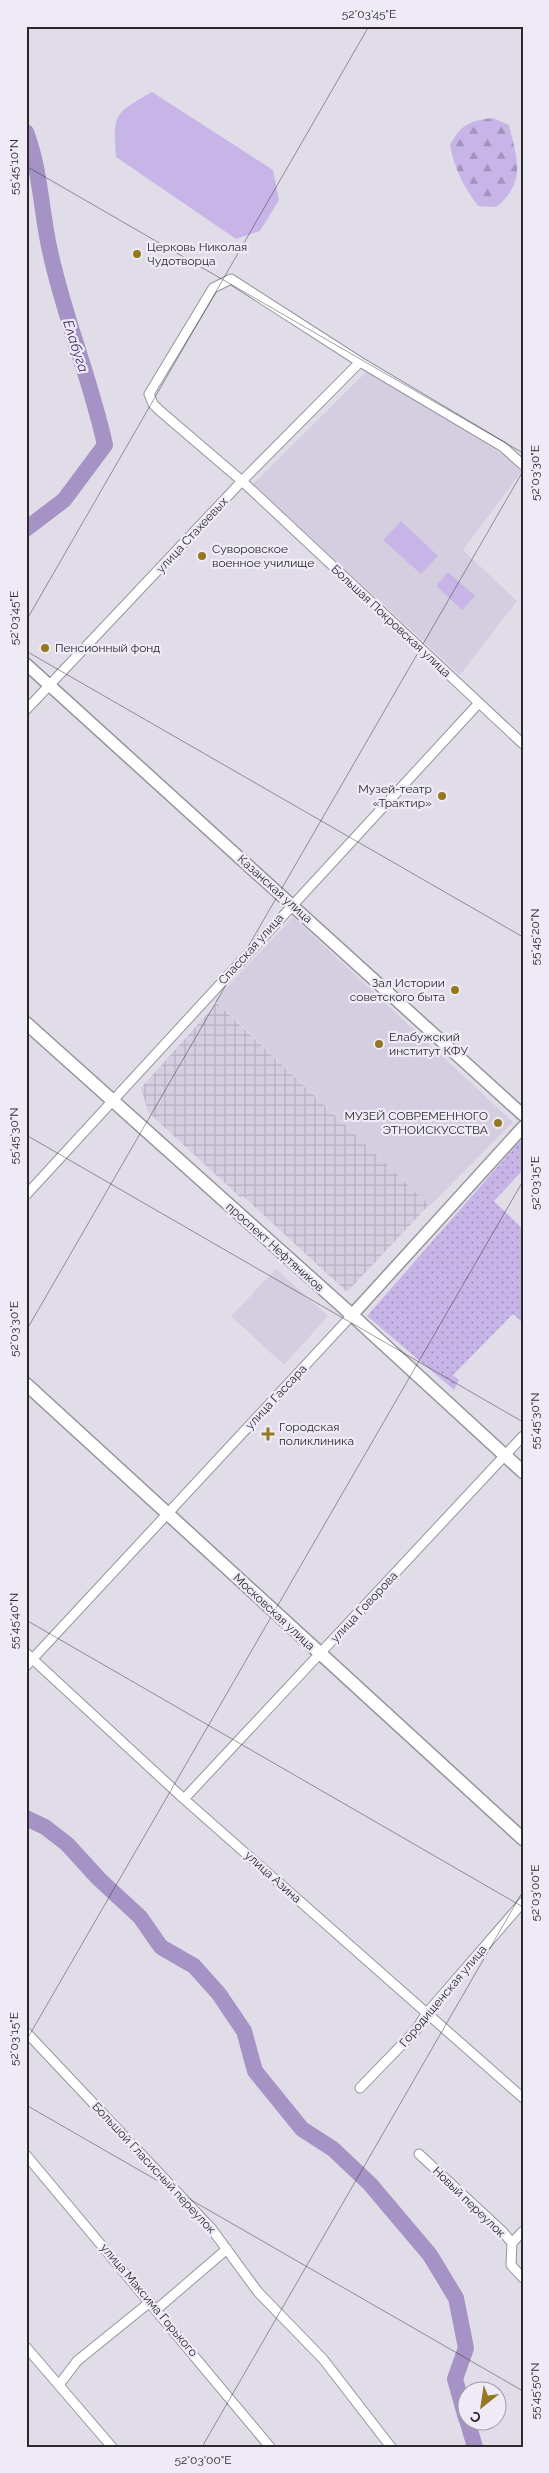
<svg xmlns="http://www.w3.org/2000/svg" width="549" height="2473" viewBox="0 0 549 2473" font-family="Raleway,sans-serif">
	<defs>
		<pattern id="industrial-grid" width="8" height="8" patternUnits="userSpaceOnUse" patternTransform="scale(1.25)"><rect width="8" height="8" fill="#d4cee0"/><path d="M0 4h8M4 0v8" fill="none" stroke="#b6b1c0"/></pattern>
		<pattern id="forest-firs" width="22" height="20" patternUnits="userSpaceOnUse" patternTransform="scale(1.25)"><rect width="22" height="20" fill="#c7b5e7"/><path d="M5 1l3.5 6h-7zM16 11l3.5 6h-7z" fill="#a293bc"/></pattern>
		<pattern id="park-dots" width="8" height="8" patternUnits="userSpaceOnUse" patternTransform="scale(1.25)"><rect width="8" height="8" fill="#c7b5e7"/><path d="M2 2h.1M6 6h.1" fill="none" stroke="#a293bc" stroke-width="1.8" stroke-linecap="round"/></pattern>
	</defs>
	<rect width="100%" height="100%" fill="#e1dde8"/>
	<path fill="#d4cee0" d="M368 370 504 455 522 471 463 550 517 601 460 675 253 484Z
		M293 917 513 1122 430 1206 215 1000Z
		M276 1269 328 1316 284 1365 231 1316Z"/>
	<path fill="url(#industrial-grid)" d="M217 1003 429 1205 347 1292 243 1196 241 1198 148 1112 141 1088Z"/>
	<path fill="#c7b5e7" d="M152 92 273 170 279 200 260 231 236 239 116 157C113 113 114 114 152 92Z
		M401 521 438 556 421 574 383 540Z
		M448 572 475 596 462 610 436 586Z"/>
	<path fill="url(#forest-firs)" d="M493 118 509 125C517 159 527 182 496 207L478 206C464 187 454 168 450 145 461 124 470 121 493 118Z"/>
	<path fill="url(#park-dots)" d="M520 1141 523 1143V1170L494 1201 523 1229V1323L513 1314 453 1375 459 1380 454 1390 367 1316Z"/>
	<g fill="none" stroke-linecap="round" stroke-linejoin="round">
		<path stroke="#a593c5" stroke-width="16" d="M26 132C41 171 41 212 50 251 64 317 91 380 105 445L64 500 26 529
			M26 1818 45 1827 67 1844 99 1879 140 1917 161 1947 194 1966 219 1994 244 2031 255 2071 302 2129 333 2149 370 2184 430 2255 456 2298 466 2348 455 2379 466 2418
			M467 2420 475 2447"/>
		<defs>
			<path id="minor" d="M523 465 503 447 360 362 231 279 213 288 149 394 153 404 159 410 242 481 523 744
				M26 710 242 481 360 362
				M26 1195 478 704
				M26 1653 184 1799 523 2098
				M26 1666 352 1315
				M184 1799 523 1436
				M26 2032 211 2228 258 2292 323 2359 391 2447
				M360 2088 416 2030 426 2014 523 1902
				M419 2154 503 2232 512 2243 511 2265 523 2278
				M26 2155 270 2447
				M512 2243 523 2231
				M157 2309 227 2249
				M26 2347 112 2447
				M59 2385 77 2361 150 2302"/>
			<path id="tertiary" d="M26 664 523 1115
				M352 1315 523 1127"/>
			<path id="secondary" d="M26 1023 352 1315 523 1472
				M26 1384 523 1839"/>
		</defs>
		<use href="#minor" stroke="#97939e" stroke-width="11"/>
		<use href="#tertiary" stroke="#97939e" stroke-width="14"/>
		<use href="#secondary" stroke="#97939e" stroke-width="15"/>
		<use href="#minor" stroke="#fff" stroke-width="9"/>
		<use href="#tertiary" stroke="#fff" stroke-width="11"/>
		<use href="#secondary" stroke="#fff" stroke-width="12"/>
	</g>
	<path fill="none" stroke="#2b292e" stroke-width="1" stroke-opacity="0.45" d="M26 166 523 453M26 621 369 26M26 651 523 937M26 1135 523 1422M26 1331 523 471M26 1620 523 1907M26 2041 523 1181M26 2105 523 2391M202 2447 523 1891"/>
	<g fill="#947920" stroke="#eeeaf6" stroke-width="2">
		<circle cx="137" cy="254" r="5"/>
		<circle cx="202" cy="556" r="5"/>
		<circle cx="45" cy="648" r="5"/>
		<circle cx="442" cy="796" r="5"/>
		<circle cx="455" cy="990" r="5"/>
		<circle cx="379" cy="1044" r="5"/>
		<circle cx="498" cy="1123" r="5"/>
		<path d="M265.5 1426.5h5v5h5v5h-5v5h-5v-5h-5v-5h5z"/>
	</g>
	<g text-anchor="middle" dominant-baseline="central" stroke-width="4.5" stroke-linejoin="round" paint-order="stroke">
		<g font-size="12" fill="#2b292e" stroke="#eeeaf6" text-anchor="start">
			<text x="147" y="247">Церковь Николая<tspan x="147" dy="14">Чудотворца</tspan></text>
			<text x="212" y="549">Суворовское<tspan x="212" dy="14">военное училище</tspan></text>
			<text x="55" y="648">Пенсионный фонд</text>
			<text x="432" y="789" text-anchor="end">Музей-театр<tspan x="432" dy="14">«Трактир»</tspan></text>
			<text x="445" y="983" text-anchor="end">Зал Истории<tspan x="445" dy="14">советского быта</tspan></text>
			<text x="389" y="1037">Елабужский<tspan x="389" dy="14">институт КФУ</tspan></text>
			<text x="488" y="1116" text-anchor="end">МУЗЕЙ СОВРЕМЕННОГО<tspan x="488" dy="14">ЭТНОИСКУССТВА</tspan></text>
			<text x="279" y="1427">Городская<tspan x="279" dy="14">поликлиника</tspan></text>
		</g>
		<g font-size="12" fill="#2b292e" stroke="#eeeaf6">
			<text transform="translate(192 535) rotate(-47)">улица Стахеевых</text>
			<text transform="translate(391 621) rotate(43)">Большая Покровская улица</text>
			<text transform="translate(275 889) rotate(42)">Казанская улица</text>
			<text transform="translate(251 949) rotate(-48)">Спасская улица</text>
			<text transform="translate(275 1247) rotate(42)">проспект Нефтяников</text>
			<text transform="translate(276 1397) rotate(-47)">улица Гассара</text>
			<text transform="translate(364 1607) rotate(-47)">улица Говорова</text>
			<text transform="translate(274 1612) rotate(43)">Московская улица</text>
			<text transform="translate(273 1877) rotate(42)">улица Азина</text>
			<text transform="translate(443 1996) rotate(-50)">Городищенская улица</text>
			<text transform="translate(154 2168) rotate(47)">Большой Гласисный переулок</text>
			<text transform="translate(469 2202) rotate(44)">Новый переулок</text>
			<text transform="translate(149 2300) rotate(50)">улица Максима Горького</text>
		</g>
		<g font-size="14" font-style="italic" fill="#442967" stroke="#eeeaf6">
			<text transform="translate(76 346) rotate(72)">Елабуга</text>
		</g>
	</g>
	<rect width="549" height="2473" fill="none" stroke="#eeeaf6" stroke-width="55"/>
	<g transform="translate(482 2406) rotate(210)"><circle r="24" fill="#eeeaf6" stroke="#a09da6"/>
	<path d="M0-4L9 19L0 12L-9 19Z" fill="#947920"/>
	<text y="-8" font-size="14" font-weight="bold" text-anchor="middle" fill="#2b292e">С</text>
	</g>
	<rect x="28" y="28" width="494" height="2418" fill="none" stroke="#2b292e" stroke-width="2"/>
	<g font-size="12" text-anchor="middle" fill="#2b292e">
		<text x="369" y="18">52°03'45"E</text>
		<text transform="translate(14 167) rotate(-90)" y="4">55°45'10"N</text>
		<text transform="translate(535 473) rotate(-90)" y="4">52°03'30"E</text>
		<text transform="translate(14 618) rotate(-90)" y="4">52°03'45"E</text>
		<text transform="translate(535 937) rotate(-90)" y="4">55°45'20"N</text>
		<text transform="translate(14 1136) rotate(-90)" y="4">55°45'30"N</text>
		<text transform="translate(535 1183) rotate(-90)" y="4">52°03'15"E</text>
		<text transform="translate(14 1329) rotate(-90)" y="4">52°03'30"E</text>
		<text transform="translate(535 1421) rotate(-90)" y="4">55°45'30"N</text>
		<text transform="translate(14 1621) rotate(-90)" y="4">55°45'40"N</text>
		<text transform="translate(535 1893) rotate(-90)" y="4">52°03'00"E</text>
		<text transform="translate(14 2039) rotate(-90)" y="4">52°03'15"E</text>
		<text transform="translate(535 2391) rotate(-90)" y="4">55°45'50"N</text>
		<text x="203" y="2464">52°03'00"E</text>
	</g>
</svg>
